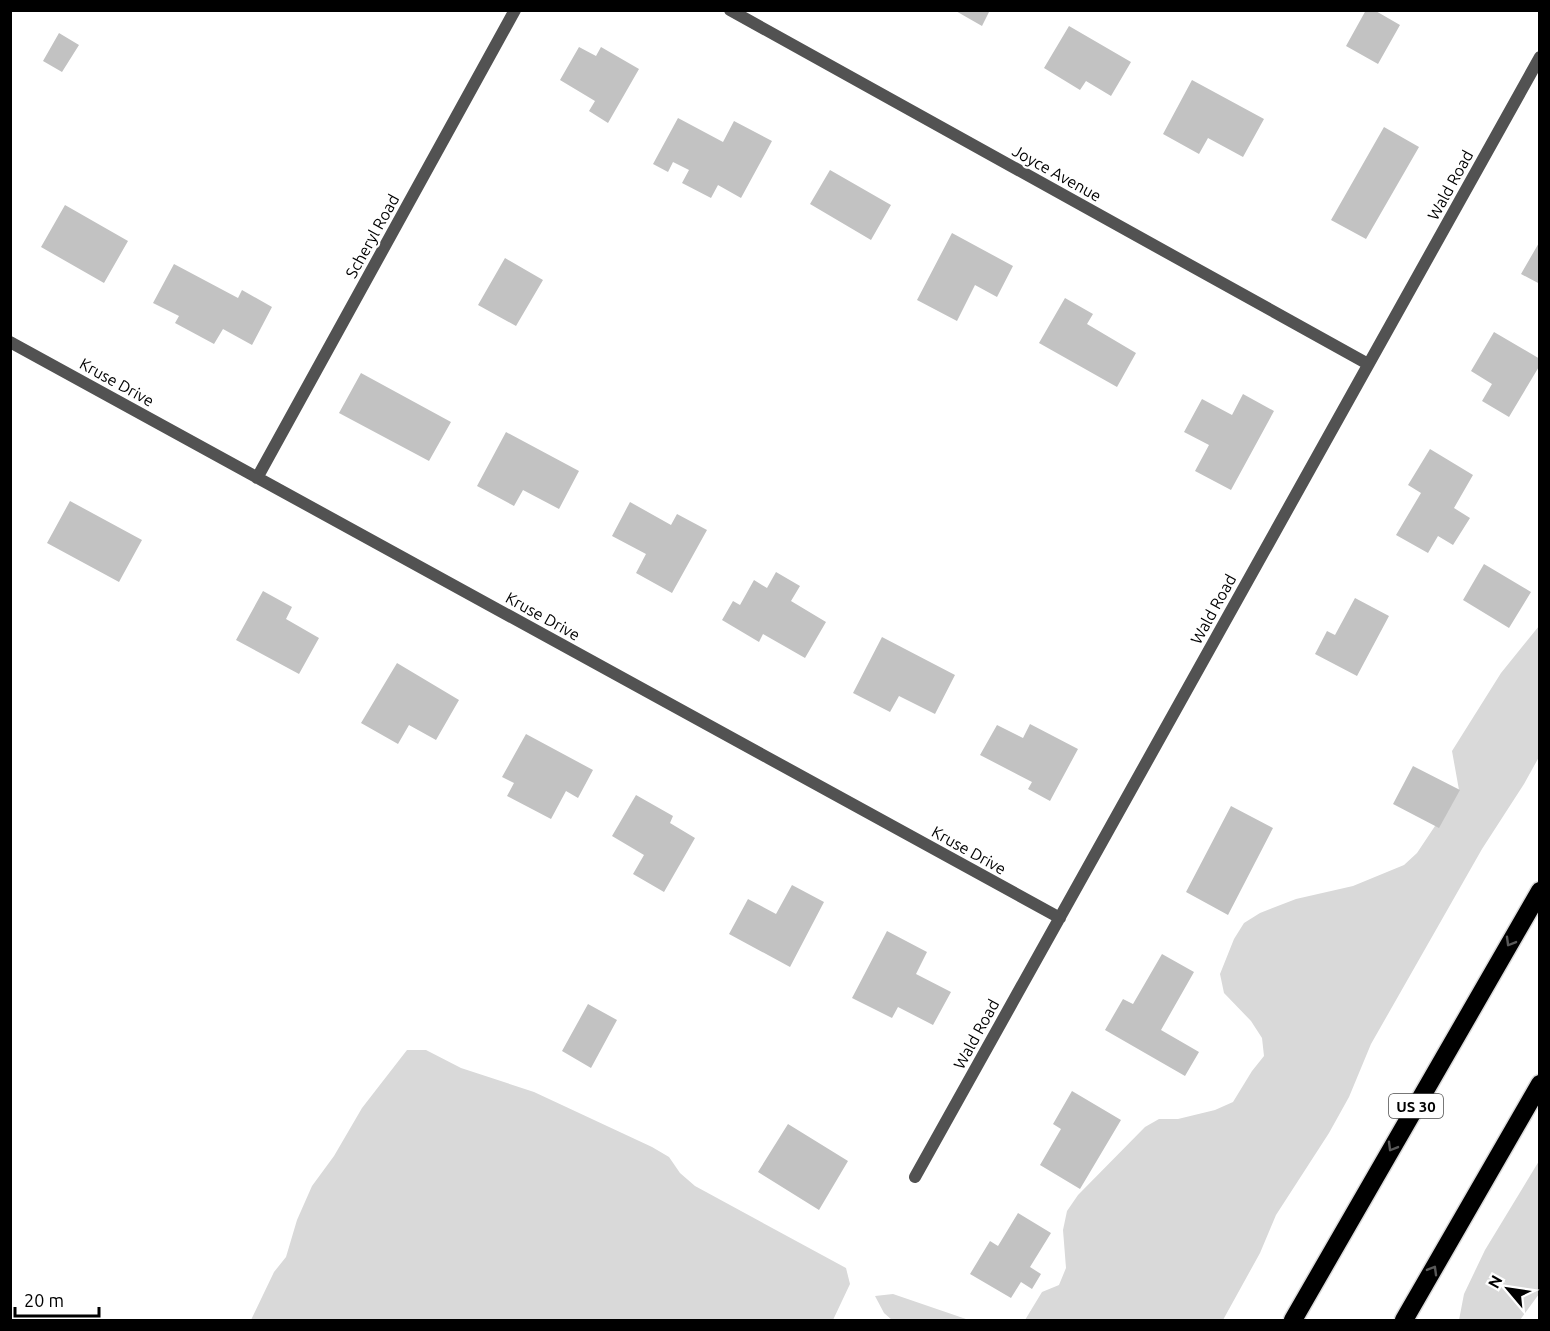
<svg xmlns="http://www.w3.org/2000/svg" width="1550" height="1331" viewBox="0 0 1550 1331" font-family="Ubuntu,sans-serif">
	<rect width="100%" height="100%" fill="#fff"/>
	<path fill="#d9d9d9" d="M1539 626V757L1524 784 1482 849 1371 1044 1349 1097 1329 1133 1276 1215 1260 1253 1223 1320H1025L1042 1292 1059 1285 1066 1268 1063 1230 1067 1211 1078 1195 1145 1127 1159 1119H1178L1215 1110 1233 1102 1252 1071 1264 1056 1262 1038 1251 1021 1224 993 1220 974 1234 939 1244 923 1260 913 1296 899 1353 886 1404 865 1417 853 1459 790 1452 751 1501 673Z
		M407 1050H426L461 1068 534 1092 652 1147 669 1157 680 1173 695 1186 846 1268 850 1284 833 1320H251L274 1272 286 1257 297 1220 312 1186 334 1156 362 1108Z
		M1539 1161V1294L1520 1320H1459L1464 1294 1485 1250Z
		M893 1294 966 1319 968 1320H892L884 1313 875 1296Z"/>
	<path fill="#c2c2c2" d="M954 10H990L982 26Z
		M1366 10H1374L1400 25 1378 64 1346 46Z
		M1069 26 1131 62 1111 96 1086 81 1080 90 1044 68Z
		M59 33 79 45 62 72 43 61Z
		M579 47 596 56 601 47 639 69 608 123 589 111 595 101 560 80Z
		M1192 80 1264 119 1243 157 1208 138 1199 154 1163 134Z
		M678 118 723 142 734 121 772 141 741 198 718 185 711 198 682 183 689 170 673 162 668 172 653 164Z
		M1384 127 1419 147 1366 239 1331 220Z
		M830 170 891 205 871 240 810 204Z
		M65 205 128 241 104 283 41 247Z
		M952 233 1013 266 997 297 975 285 957 321 917 300Z
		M1540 241V284L1521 274Z
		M505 258 543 280 516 326 478 305Z
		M174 264 238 298 242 290 272 307 252 345 223 329 214 344 175 323 179 316 153 303Z
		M1065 298 1093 314 1087 324 1136 353 1117 387 1039 343Z
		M1494 332 1540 359V365L1509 417 1482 401 1492 384 1471 371Z
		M361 373 451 422 429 461 339 413Z
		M1243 394 1274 411 1231 490 1195 471 1209 445 1184 432 1202 399 1232 415Z
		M506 432 579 471 559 509 523 490 514 506 477 486Z
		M1430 449 1473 475 1454 508 1470 518 1453 545 1438 536 1428 553 1396 535 1421 493 1408 485Z
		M70 501 142 540 119 582 47 543Z
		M630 502 671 525 677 514 707 530 672 593 636 573 646 554 612 536Z
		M1484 564 1531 592 1509 628 1463 600Z
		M776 572 800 586 791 601 826 622 805 658 763 634 759 642 722 620 733 601 740 605 754 580 767 588Z
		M263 591 292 607 286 619 319 638 299 674 236 640Z
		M1355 598 1389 616 1357 676 1315 654 1327 631 1335 635Z
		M882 637 955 675 935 714 899 696 890 712 853 693Z
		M397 663 459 700 436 740 409 725 398 744 361 723Z
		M1030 724 1078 749 1050 801 1028 789 1032 782 980 755 997 725 1023 738Z
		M526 734 593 770 578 798 566 791 551 819 507 796 514 783 502 777Z
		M1413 766 1460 790 1439 828 1393 804Z
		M636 795 673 816 670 823 695 838 664 892 633 874 644 855 612 836Z
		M1231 806 1273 828 1228 915 1186 892Z
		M792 885 824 902 790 967 729 934 748 899 776 914Z
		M887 931 927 952 916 974 951 992 933 1025 898 1007 892 1018 852 998Z
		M1162 954 1194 972 1161 1030 1199 1052 1185 1076 1105 1030 1123 999 1133 1004Z
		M588 1004 617 1020 591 1068 562 1051Z
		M1072 1091 1121 1120 1080 1189 1040 1165 1061 1129 1053 1124Z
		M788 1124 848 1161 819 1210 758 1172Z
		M1018 1213 1051 1233 1030 1267 1041 1274 1032 1289 1021 1282 1011 1298 970 1274 990 1241 998 1246Z"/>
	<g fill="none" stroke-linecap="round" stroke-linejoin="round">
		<defs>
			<path id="highway" d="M1293 1320 1540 891
				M1404 1320 1540 1084"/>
		</defs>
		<use href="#highway" stroke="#dbdbdb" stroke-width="21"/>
		<path stroke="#525252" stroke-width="12" d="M730 10 1368 364
			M10 342 1060 918
			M257 478 515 10
			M915 1177 1540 57"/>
		<use href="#highway" stroke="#000" stroke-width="18"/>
	</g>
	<defs><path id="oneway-chevron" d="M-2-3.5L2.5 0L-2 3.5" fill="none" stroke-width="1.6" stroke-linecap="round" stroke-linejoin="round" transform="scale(1.5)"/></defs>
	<g stroke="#595959">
		<use href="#oneway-chevron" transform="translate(1510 942) rotate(120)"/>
		<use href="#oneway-chevron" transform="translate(1392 1147) rotate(120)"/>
		<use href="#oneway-chevron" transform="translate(1433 1270) rotate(-60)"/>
	</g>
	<g text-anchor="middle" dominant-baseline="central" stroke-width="4.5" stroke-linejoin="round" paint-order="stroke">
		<rect fill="#fff" stroke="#4c4c4c" stroke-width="1.5" x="1389" y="1094" width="54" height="24" rx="4.5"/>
		<g font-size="15" font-weight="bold" fill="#000">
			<text x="1416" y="1106">US 30</text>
		</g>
		<g font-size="16" fill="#000" stroke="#fff">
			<text transform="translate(1057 173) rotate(29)">Joyce Avenue</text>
			<text transform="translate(1450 185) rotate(-61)">Wald Road</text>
			<text transform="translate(372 236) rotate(-61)">Scheryl Road</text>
			<text transform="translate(117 382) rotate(29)">Kruse Drive</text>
			<text transform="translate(1213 609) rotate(-61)">Wald Road</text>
			<text transform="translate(543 616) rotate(29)">Kruse Drive</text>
			<text transform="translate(969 850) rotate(29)">Kruse Drive</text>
			<text transform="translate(976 1034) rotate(-61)">Wald Road</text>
		</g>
	</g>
	<rect width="1550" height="1331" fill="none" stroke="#000000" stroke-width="24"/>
	<g transform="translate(1508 1289) rotate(299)" stroke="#ffffff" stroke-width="4.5" paint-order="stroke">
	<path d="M0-4.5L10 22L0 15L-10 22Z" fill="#000000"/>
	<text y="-9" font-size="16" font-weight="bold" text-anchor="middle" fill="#000000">N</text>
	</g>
	<path d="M15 1307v9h84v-9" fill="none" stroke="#000000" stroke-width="3"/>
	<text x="24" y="1307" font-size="18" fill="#000000" stroke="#ffffff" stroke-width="4.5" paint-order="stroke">20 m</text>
</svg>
